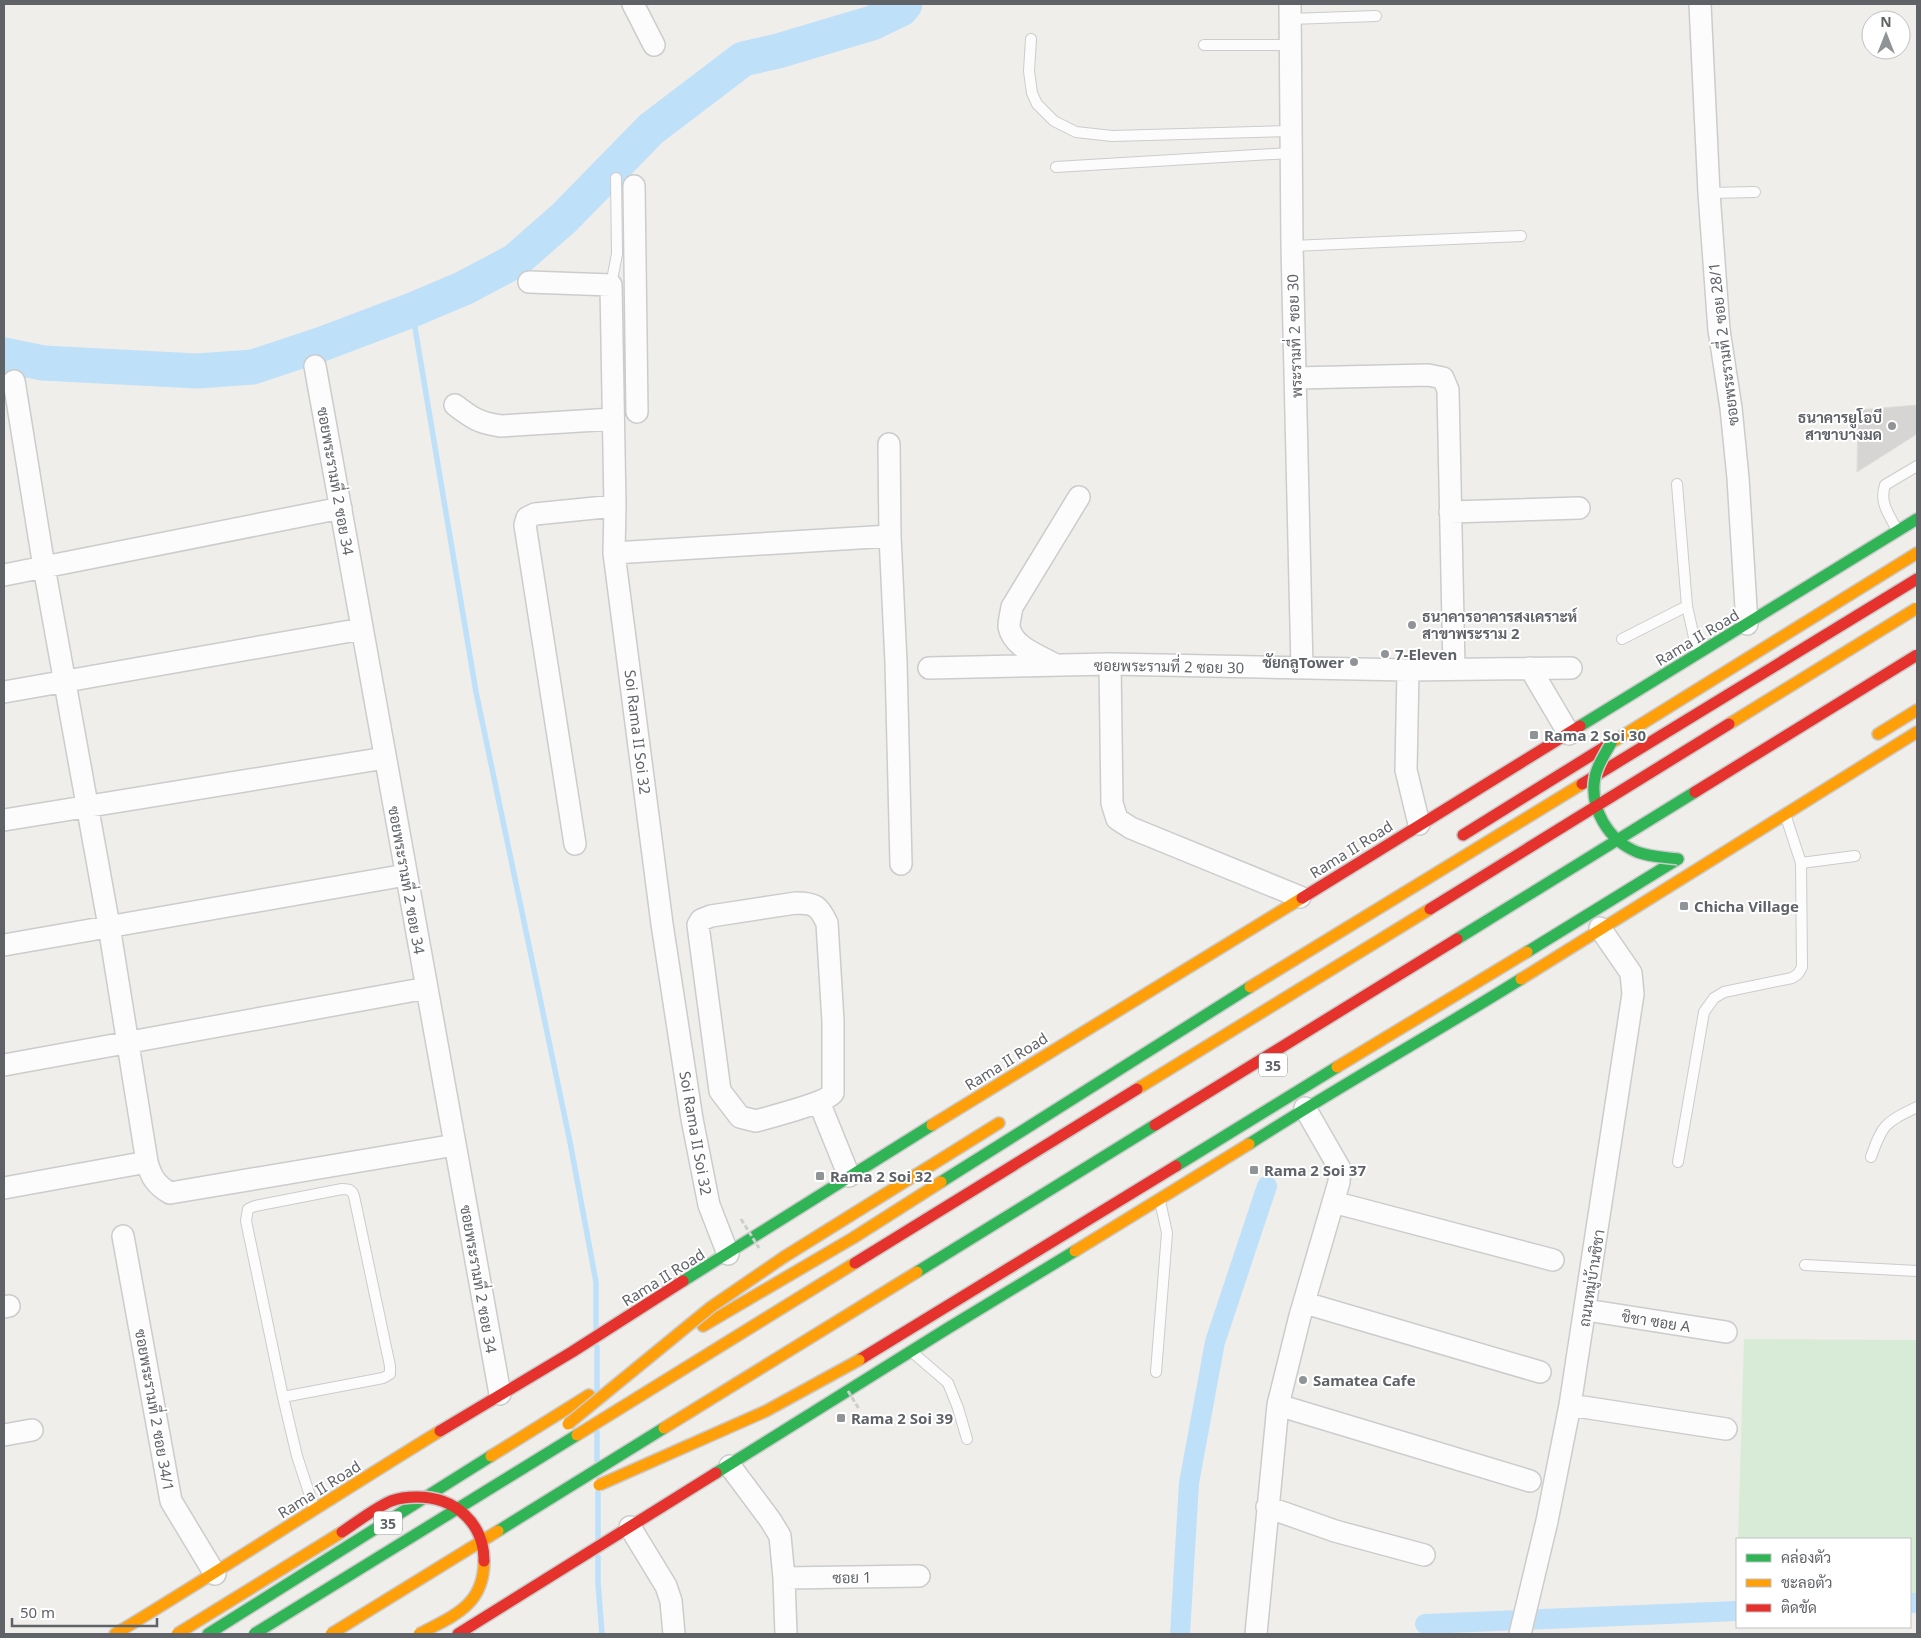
<svg xmlns="http://www.w3.org/2000/svg" width="1921" height="1638" viewBox="0 0 1921 1638" font-family="'Noto Sans',Sarabun,sans-serif">
	<rect width="100%" height="100%" fill="#efeeea"/>
	<path fill="#d8ebd6" d="M1744 1339 1917 1340V1597H1910V1539H1738Z"/>
	<g fill="none" stroke-linecap="round" stroke-linejoin="round">
		<path stroke="#bfe0f9" stroke-width="5.5" d="M412 310 476 692 570 1142 596 1282V1328
			M597 1347V1390
			M597 1432V1460
			M598 1492V1538
			M598 1557V1583L602 1634"/>
		<path stroke="#bfe0f9" stroke-width="20" d="M1910 1603H1917
			M1425 1624 1737 1611
			M1180 1634 1189 1483 1215 1342 1267 1186"/>
		<path stroke="#bfe0f9" stroke-width="35" d="M4 355 43 363 197 371 253 367 322 344 412 310 464 288 515 261 564 218 651 129 743 59 778 51 872 23 901 9 905 4"/>
	</g>
	<path fill="#d6d5d3" stroke="#deddd9" d="M1917 405V434L1857 472 1858 410Z"/>
	<g fill="none" stroke-linecap="round" stroke-linejoin="round">
		<defs>
			<path id="lane" d="M1290 19 1376 16
				M1031 39 1029 71 1032 93 1037 104 1054 121 1076 132 1112 136 1290 131
				M1204 45H1290
				M1056 167 1290 153
				M1709 193 1755 192
				M1292 246 1521 236
				M611 285 617 254 616 178
				M1677 484 1687 606 1697 651
				M1897 530C1889 514 1879 503 1885 485L1917 466
				M1622 639 1687 606
				M1801 863 1855 856
				M1871 1157C1883 1123 1885 1123 1917 1107
				M1678 1162 1704 1012 1714 998 1724 992 1792 978 1798 974 1802 967 1801 863 1786 817
				M342 1189C349 1189 352 1190 354 1196L390 1366V1374L383 1378 283 1397 246 1221 248 1209 255 1206Z
				M1805 1265 1917 1271
				M912 1352 948 1383 958 1408 967 1439
				M1156 1372 1167 1233 1160 1201
				M283 1397 297 1456 314 1508"/>
			<path id="street" d="M633 4 654 45
				M1290 4 1292 246 1302 668
				M1700 4 1709 193 1719 330 1731 408 1738 478 1747 624
				M634 186 637 412
				M529 282 611 285 615 506 614 553 662 924 692 1119 709 1205 728 1254
				M315 366 500 1394
				M1296 378 1428 375 1443 378 1448 390 1454 668
				M14 381 44 567 109 926 147 1162C151 1177 156 1185 170 1193L455 1145
				M455 405C472 418 479 423 501 426L613 419
				M889 444 890 536 896 662 901 864
				M1450 512 1579 508
				M614 553 890 536
				M4 575 341 508
				M1054 664C1038 655 1013 647 1009 627 1009 621 1011 613 1012 607L1079 497
				M1110 664 1112 803 1117 819 1131 828 1300 897
				M929 668 1110 664 1408 670 1571 668
				M1530 668 1569 734
				M1408 670 1406 770 1419 824
				M4 692 362 629
				M4 820 385 758
				M575 844 525 525 527 518 535 514 615 506
				M796 903C815 903 819 906 827 923L833 1021V1093C826 1103 770 1117 756 1121L740 1117 720 1091 698 925 701 920 711 916Z
				M4 945 406 875
				M4 1065 427 988
				M819 1102 849 1176
				M4 1188 147 1162
				M1333 1202 1553 1260
				M123 1236 171 1501 215 1574
				M1305 1303 1540 1372
				M4 1307 9 1306
				M1586 1310 1726 1332
				M1278 1405 1530 1481
				M1570 1405 1726 1429
				M4 1435 32 1430
				M730 1466 771 1521 780 1536 784 1578 786 1634
				M1267 1507 1335 1531 1424 1555
				M630 1527 666 1586 671 1601 674 1634
				M784 1578 919 1576
				M1256 1634 1278 1405 1300 1316 1339 1182 1340 1169 1305 1108
				M1520 1634 1547 1521 1570 1405 1633 994 1631 973 1600 928"/>
			<path id="fast" d="M1580 726 1917 519
				M1527 952 1678 859
				M1249 1144C1338 1087 1431 1035 1521 979
				M1176 1166 1337 1067
				M941 1182 1250 987
				M683 1281 932 1125
				M716 1473 945 1330 1075 1251
				M208 1634 491 1456"/>
			<path id="slow" d="M1878 734 1917 710
				M1611 743 1917 553
				M1521 979 1917 732
				M1250 987 1582 784
				M1337 1067 1527 952
				M932 1125 1302 898
				M1075 1251 1249 1144
				M784 1257 999 1123
				M703 1326 853 1238 941 1182
				M491 1456 589 1395
				M115 1634C224 1568 331 1498 440 1431"/>
			<path id="jam" d="M1582 784 1917 579
				M1463 835 1611 743
				M1302 898 1580 726
				M859 1360 1176 1166
				M440 1431 572 1352 683 1281
				M458 1634 716 1473"/>
		</defs>
		<use href="#lane" stroke="#cbcccc" stroke-width="12"/>
		<use href="#street" stroke="#cbcccc" stroke-width="24"/>
		<use href="#fast" stroke="#cacacb" stroke-width="14"/>
		<use href="#slow" stroke="#cacacb" stroke-width="14"/>
		<use href="#jam" stroke="#cacacb" stroke-width="14"/>
		<use href="#lane" stroke="#fdfcfc" stroke-width="10"/>
		<use href="#street" stroke="#fdfcfc" stroke-width="21"/>
		<use href="#fast" stroke="#30b455" stroke-width="11"/>
		<use href="#slow" stroke="#ff9f0a" stroke-width="11"/>
		<use href="#jam" stroke="#e5322d" stroke-width="11"/>
		<defs>
			<path id="fast-bridge" d="M1611 743C1605 754 1597 765 1595 777 1589 808 1608 840 1637 852 1650 857 1664 857 1678 859
				M1457 939 1695 792
				M917 1272 1155 1125
				M498 1531 664 1428
				M254 1634 577 1435"/>
			<path id="slow-bridge" d="M1729 724 1917 608
				M1137 1089 1430 909
				M568 1424 711 1307 784 1257
				M664 1428 917 1272
				M577 1435 855 1263
				M599 1485 766 1411 859 1360
				M177 1634 342 1532
				M331 1634 498 1531
				M419 1634C453 1616 484 1606 484 1561"/>
			<path id="jam-bridge" d="M1695 792 1917 655
				M1430 909 1729 724
				M1155 1125 1457 939
				M855 1263 1137 1089
				M342 1532C357 1522 375 1508 391 1501 399 1498 409 1497 417 1497 455 1497 484 1523 484 1561"/>
		</defs>
		<use href="#fast-bridge" stroke="#cacacb" stroke-width="14" stroke-linecap="butt"/>
		<use href="#slow-bridge" stroke="#cacacb" stroke-width="14" stroke-linecap="butt"/>
		<use href="#jam-bridge" stroke="#cacacb" stroke-width="14" stroke-linecap="butt"/>
		<path stroke="#cacfcc" stroke-width="3" stroke-dasharray="5 2.5" stroke-linecap="butt" d="M741 1219 759 1248
			M848 1391 859 1409"/>
		<use href="#fast-bridge" stroke="#30b455" stroke-width="11"/>
		<use href="#slow-bridge" stroke="#ff9f0a" stroke-width="11"/>
		<use href="#jam-bridge" stroke="#e5322d" stroke-width="11"/>
	</g>
	<g fill="#919496" stroke="#fff" stroke-width="2">
		<circle cx="1892" cy="426" r="5"/>
		<circle cx="1412" cy="625" r="5"/>
		<circle cx="1385" cy="654" r="5"/>
		<circle cx="1354" cy="662" r="5"/>
		<rect x="1529" y="730" width="10" height="10" rx="2.5"/>
		<rect x="1679" y="901" width="10" height="10" rx="2.5"/>
		<rect x="1249" y="1165" width="10" height="10" rx="2.5"/>
		<rect x="815" y="1171" width="10" height="10" rx="2.5"/>
		<circle cx="1303" cy="1380" r="5"/>
		<rect x="836" y="1413" width="10" height="10" rx="2.5"/>
	</g>
	<g text-anchor="middle" dominant-baseline="central" stroke-width="4" stroke-linejoin="round" paint-order="stroke">
		<g fill="#fff" stroke="#8f9295" stroke-width="1">
			<rect x="1259" y="1053.5" width="28" height="23" rx="4"/>
			<rect x="374" y="1511.5" width="28" height="23" rx="4"/>
		</g>
		<g font-size="14" font-weight="bold" fill="#5f6368">
			<text x="1273" y="1065">35</text>
			<text x="388" y="1523">35</text>
		</g>
		<g font-size="15" fill="#5f6368" stroke="#fff">
			<text transform="translate(1294 336) rotate(-92)">พระรามที่ 2 ซอย 30</text>
			<text transform="translate(1723 344) rotate(-97)">ซอยพระรามที่ 2 ซอย 28/1</text>
			<text transform="translate(336 481) rotate(80)">ซอยพระรามที่ 2 ซอย 34</text>
			<text transform="translate(1697 637) rotate(-31)">Rama II Road</text>
			<text transform="translate(1169 666) rotate(1)">ซอยพระรามที่ 2 ซอย 30</text>
			<text transform="translate(638 732) rotate(83)">Soi Rama II Soi 32</text>
			<text transform="translate(1351 849) rotate(-32)">Rama II Road</text>
			<text transform="translate(407 880) rotate(80)">ซอยพระรามที่ 2 ซอย 34</text>
			<text transform="translate(1006 1061) rotate(-32)">Rama II Road</text>
			<text transform="translate(696 1133) rotate(80)">Soi Rama II Soi 32</text>
			<text transform="translate(663 1277) rotate(-32)">Rama II Road</text>
			<text transform="translate(1591 1278) rotate(-81)">ถนนหมู่บ้านชิชา</text>
			<text transform="translate(479 1279) rotate(80)">ซอยพระรามที่ 2 ซอย 34</text>
			<text transform="translate(1656 1321) rotate(9)">ชิชา ซอย A</text>
			<text transform="translate(155 1410) rotate(80)">ซอยพระรามที่ 2 ซอย 34/1</text>
			<text transform="translate(319 1489) rotate(-32)">Rama II Road</text>
			<text transform="translate(852 1577) rotate(-1)">ซอย 1</text>
		</g>
		<g font-size="15" font-weight="bold" fill="#5f6368" stroke="#fff" text-anchor="start">
			<text x="1882" y="417" text-anchor="end">ธนาคารยูโอบี<tspan x="1882" dy="17">สาขาบางมด</tspan></text>
			<text x="1422" y="616">ธนาคารอาคารสงเคราะห์<tspan x="1422" dy="17">สาขาพระราม 2</tspan></text>
			<text x="1395" y="654">7-Eleven</text>
			<text x="1344" y="662" text-anchor="end">ชัยกลูTower</text>
			<text x="1544" y="735">Rama 2 Soi 30</text>
			<text x="1694" y="906">Chicha Village</text>
			<text x="1264" y="1170">Rama 2 Soi 37</text>
			<text x="830" y="1176">Rama 2 Soi 32</text>
			<text x="1313" y="1380">Samatea Cafe</text>
			<text x="851" y="1418">Rama 2 Soi 39</text>
		</g>
	</g>
	<rect width="1921" height="1638" fill="none" stroke="#5f6368" stroke-width="10"/>
	<rect x="1736" y="1538" width="175" height="90" fill="#ffffff" stroke="#bfc1c3"/>
	<rect x="1746" y="1554" width="25" height="8" fill="#30b455" stroke="#bfc1c3"/>
	<text x="1781" y="1563" font-size="15" fill="#5f6368">คล่องตัว</text>
	<rect x="1746" y="1579" width="25" height="8" fill="#ff9f0a" stroke="#bfc1c3"/>
	<text x="1781" y="1588" font-size="15" fill="#5f6368">ชะลอตัว</text>
	<rect x="1746" y="1604" width="25" height="8" fill="#e5322d" stroke="#bfc1c3"/>
	<text x="1781" y="1613" font-size="15" fill="#5f6368">ติดขัด</text>
	<g transform="translate(1886 35)"><circle r="24" fill="#ffffff" stroke="#bfc1c3"/>
	<path d="M0-4L9 19L0 12L-9 19Z" fill="#919496"/>
	<text y="-8" font-size="14" font-weight="bold" text-anchor="middle" fill="#5f6368">N</text>
	</g>
	<path d="M12 1618v8h145v-8" fill="none" stroke="#5f6368" stroke-width="2.5"/>
	<text x="20" y="1618" font-size="15" fill="#5f6368" stroke="#ffffff" stroke-width="4" paint-order="stroke">50 m</text>
</svg>
